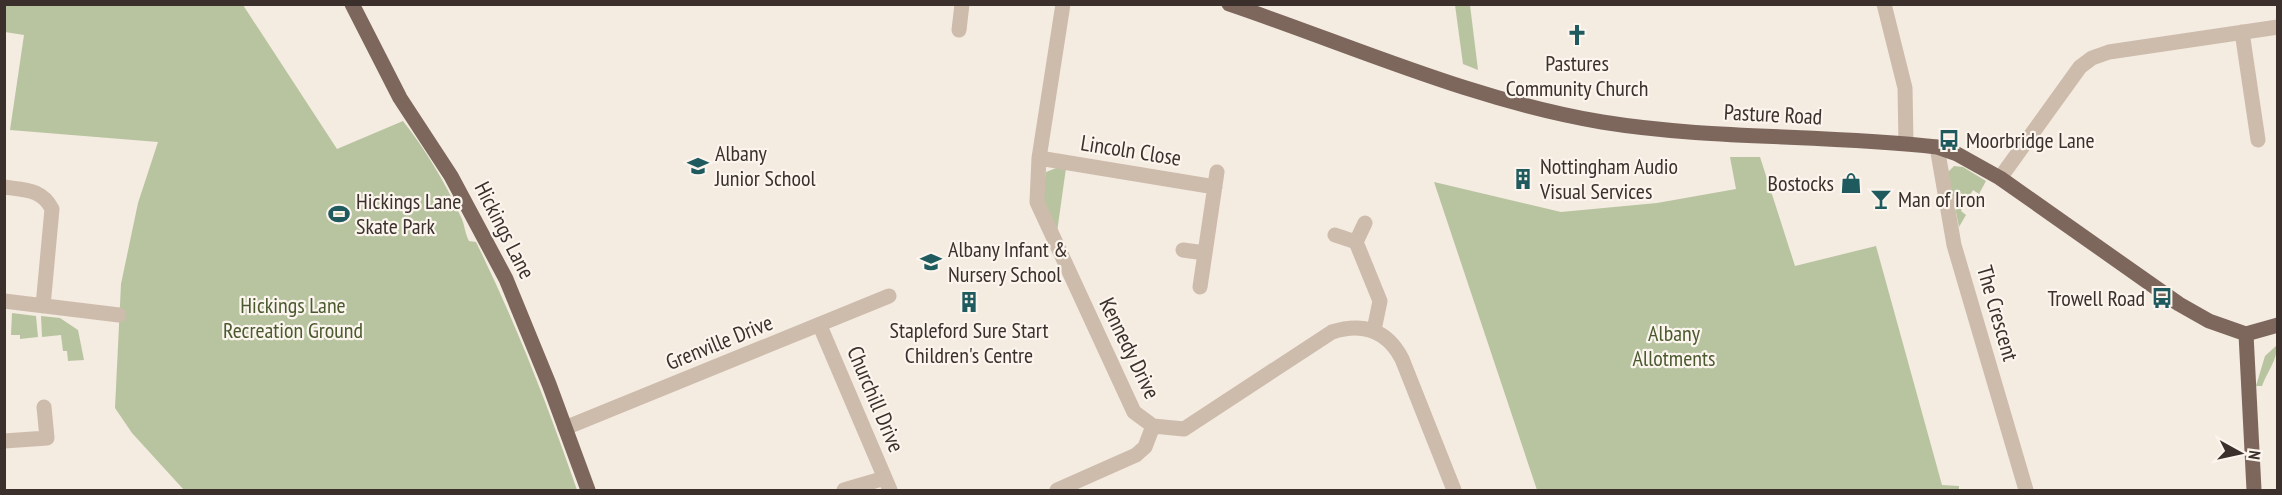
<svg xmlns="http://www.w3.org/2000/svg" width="2282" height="495" viewBox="0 0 2282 495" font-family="'PT Sans Narrow',sans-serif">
	<rect width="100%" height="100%" fill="#f4ebe1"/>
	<path fill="#b8c4a0" d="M5 5H243L337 149 403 121C425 149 445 182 460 215 465 224 464 231 469 241L476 242C516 323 548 406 577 490H184L132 433 115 408 121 284 138 203 158 142 10 130 24 35 5 32Z
		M1455 5H1470L1478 70 1463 64Z
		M1730 157H1760L1795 266 1876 246 1942 485 1959 486V490H1537L1434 182 1561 212 1657 203 1736 189Z
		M1954 166 1963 167 1986 181 1979 194 1973 190 1961 211 1966 215 1959 227 1948 172Z
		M1059 167 1066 168 1057 232 1042 199 1046 172Z
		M12 313 36 316 38 337 20 339V335H11Z
		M41 316 60 318 78 330 84 360 68 361 67 351H63L61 335 42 337Z
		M2277 345C2278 359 2267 372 2262 386H2256L2265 356Z"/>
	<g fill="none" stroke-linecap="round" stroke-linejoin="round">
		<path stroke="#cdbbac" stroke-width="15" d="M1063 4 1039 158 1037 202 1134 412 1153 426 1184 429 1332 332C1363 322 1387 330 1402 359L1454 490
			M1884 4 1905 88 1906 143
			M959 30 962 4
			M2242 32 2258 140
			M1937 147 1954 245 2026 490
			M1039 158 1215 187
			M2000 178 2080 67 2092 58 2109 52 2278 27
			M4 187C25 190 42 189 52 209L43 306
			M1335 235 1356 242 1365 223
			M1356 242 1380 301 1374 330
			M1183 250 1205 253
			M1200 287 1217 172
			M4 301 119 315
			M820 326 890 490
			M565 428 889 296
			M4 441 47 438 44 407
			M844 490 885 478
			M1057 490 1136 455 1145 447 1153 426"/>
		<path stroke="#7d675c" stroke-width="15" d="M352 4 400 98 451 176 506 279 549 384 588 490
			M1229 4C1353 46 1472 100 1602 122 1713 140 1826 134 1937 147L1957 154 2000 178 2179 304 2209 321 2246 334 2278 325
			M2246 334 2254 490"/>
	</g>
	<defs>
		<symbol id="church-bare" viewBox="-9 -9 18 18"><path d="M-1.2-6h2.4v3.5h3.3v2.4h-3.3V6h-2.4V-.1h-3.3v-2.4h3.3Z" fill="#1f5a5e" stroke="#fbf5ee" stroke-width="2.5" paint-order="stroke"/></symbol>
		<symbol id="bus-bare" viewBox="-9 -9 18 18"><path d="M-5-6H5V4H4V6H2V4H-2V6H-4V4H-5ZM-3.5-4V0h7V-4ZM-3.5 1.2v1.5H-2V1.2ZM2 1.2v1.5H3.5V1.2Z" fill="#1f5a5e" stroke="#fbf5ee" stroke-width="2.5" paint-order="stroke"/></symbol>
		<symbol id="school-bare" viewBox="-9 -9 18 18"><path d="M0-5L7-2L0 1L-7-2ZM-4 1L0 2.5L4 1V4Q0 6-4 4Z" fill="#1f5a5e" stroke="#fbf5ee" stroke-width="2.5" paint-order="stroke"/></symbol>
		<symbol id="building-bare" viewBox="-9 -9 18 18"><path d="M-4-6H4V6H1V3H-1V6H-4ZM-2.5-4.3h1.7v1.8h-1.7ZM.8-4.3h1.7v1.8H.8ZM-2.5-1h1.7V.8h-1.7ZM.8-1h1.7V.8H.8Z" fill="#1f5a5e" stroke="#fbf5ee" stroke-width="2.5" paint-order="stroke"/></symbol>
		<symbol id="shop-bare" viewBox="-9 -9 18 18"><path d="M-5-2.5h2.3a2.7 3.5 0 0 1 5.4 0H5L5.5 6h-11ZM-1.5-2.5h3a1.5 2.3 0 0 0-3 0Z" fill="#1f5a5e" stroke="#fbf5ee" stroke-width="2.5" paint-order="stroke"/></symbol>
		<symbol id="bar-bare" viewBox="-9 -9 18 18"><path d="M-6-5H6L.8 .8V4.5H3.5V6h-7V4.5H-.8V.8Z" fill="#1f5a5e" stroke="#fbf5ee" stroke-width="2.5" paint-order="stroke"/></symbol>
		<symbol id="stadium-bare" viewBox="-9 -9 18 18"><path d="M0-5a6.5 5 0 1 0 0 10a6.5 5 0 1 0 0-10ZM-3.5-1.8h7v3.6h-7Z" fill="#1f5a5e" stroke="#fbf5ee" stroke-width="2.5" paint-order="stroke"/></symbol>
	</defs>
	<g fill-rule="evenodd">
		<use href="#church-bare" x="1562" y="20" width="30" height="30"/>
		<use href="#bus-bare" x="1934" y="125" width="30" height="30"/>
		<use href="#school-bare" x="683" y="151" width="30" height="30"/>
		<use href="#building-bare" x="1508" y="164" width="30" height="30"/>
		<use href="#shop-bare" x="1836" y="168" width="30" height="30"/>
		<use href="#bar-bare" x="1866" y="184" width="30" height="30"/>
		<use href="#stadium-bare" x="324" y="199" width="30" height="30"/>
		<use href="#school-bare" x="916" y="247" width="30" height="30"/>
		<use href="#bus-bare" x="2147" y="283" width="30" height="30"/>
		<use href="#building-bare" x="954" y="287" width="30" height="30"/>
	</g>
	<g text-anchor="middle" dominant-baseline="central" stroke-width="4.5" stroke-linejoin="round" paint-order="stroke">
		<g font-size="22" fill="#3b302b" stroke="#fbf5ee" text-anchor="start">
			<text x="1577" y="63" text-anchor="middle">Pastures<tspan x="1577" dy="25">Community Church</tspan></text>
			<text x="1966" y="140">Moorbridge Lane</text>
			<text x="715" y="153">Albany<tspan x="715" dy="25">Junior School</tspan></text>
			<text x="1540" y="166">Nottingham Audio<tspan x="1540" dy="25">Visual Services</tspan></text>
			<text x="1834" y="183" text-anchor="end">Bostocks</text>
			<text x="1898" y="199">Man of Iron</text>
			<text x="356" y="201">Hickings Lane<tspan x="356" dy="25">Skate Park</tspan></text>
			<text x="948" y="249">Albany Infant &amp;<tspan x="948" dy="25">Nursery School</tspan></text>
			<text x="2145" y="298" text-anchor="end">Trowell Road</text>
			<text x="969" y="330" text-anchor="middle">Stapleford Sure Start<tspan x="969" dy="25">Children's Centre</tspan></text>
		</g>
		<g font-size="22" fill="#3b302b" stroke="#fbf5ee">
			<text transform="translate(1773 114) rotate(3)">Pasture Road</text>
			<text transform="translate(1131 150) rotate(9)">Lincoln Close</text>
			<text transform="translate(505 230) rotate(63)">Hickings Lane</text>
			<text transform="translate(1998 313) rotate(74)">The Crescent</text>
			<text transform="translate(719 342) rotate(-22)">Grenville Drive</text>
			<text transform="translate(1130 348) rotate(64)">Kennedy Drive</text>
			<text transform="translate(876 399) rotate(67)">Churchill Drive</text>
		</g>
		<g font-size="22" fill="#4a5a2e" stroke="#fbf5ee">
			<text x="293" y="305">Hickings Lane<tspan x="293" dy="25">Recreation Ground</tspan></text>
			<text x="1674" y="333">Albany<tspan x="1674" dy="25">Allotments</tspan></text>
		</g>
	</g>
	<rect width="2282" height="495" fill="none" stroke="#3b302b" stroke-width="12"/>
	<g transform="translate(2240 453) rotate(98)" stroke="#fbf5ee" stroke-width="4.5" paint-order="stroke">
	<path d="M0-4.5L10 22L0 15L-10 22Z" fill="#3b302b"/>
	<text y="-9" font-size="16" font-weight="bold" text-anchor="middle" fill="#3b302b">N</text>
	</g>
</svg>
